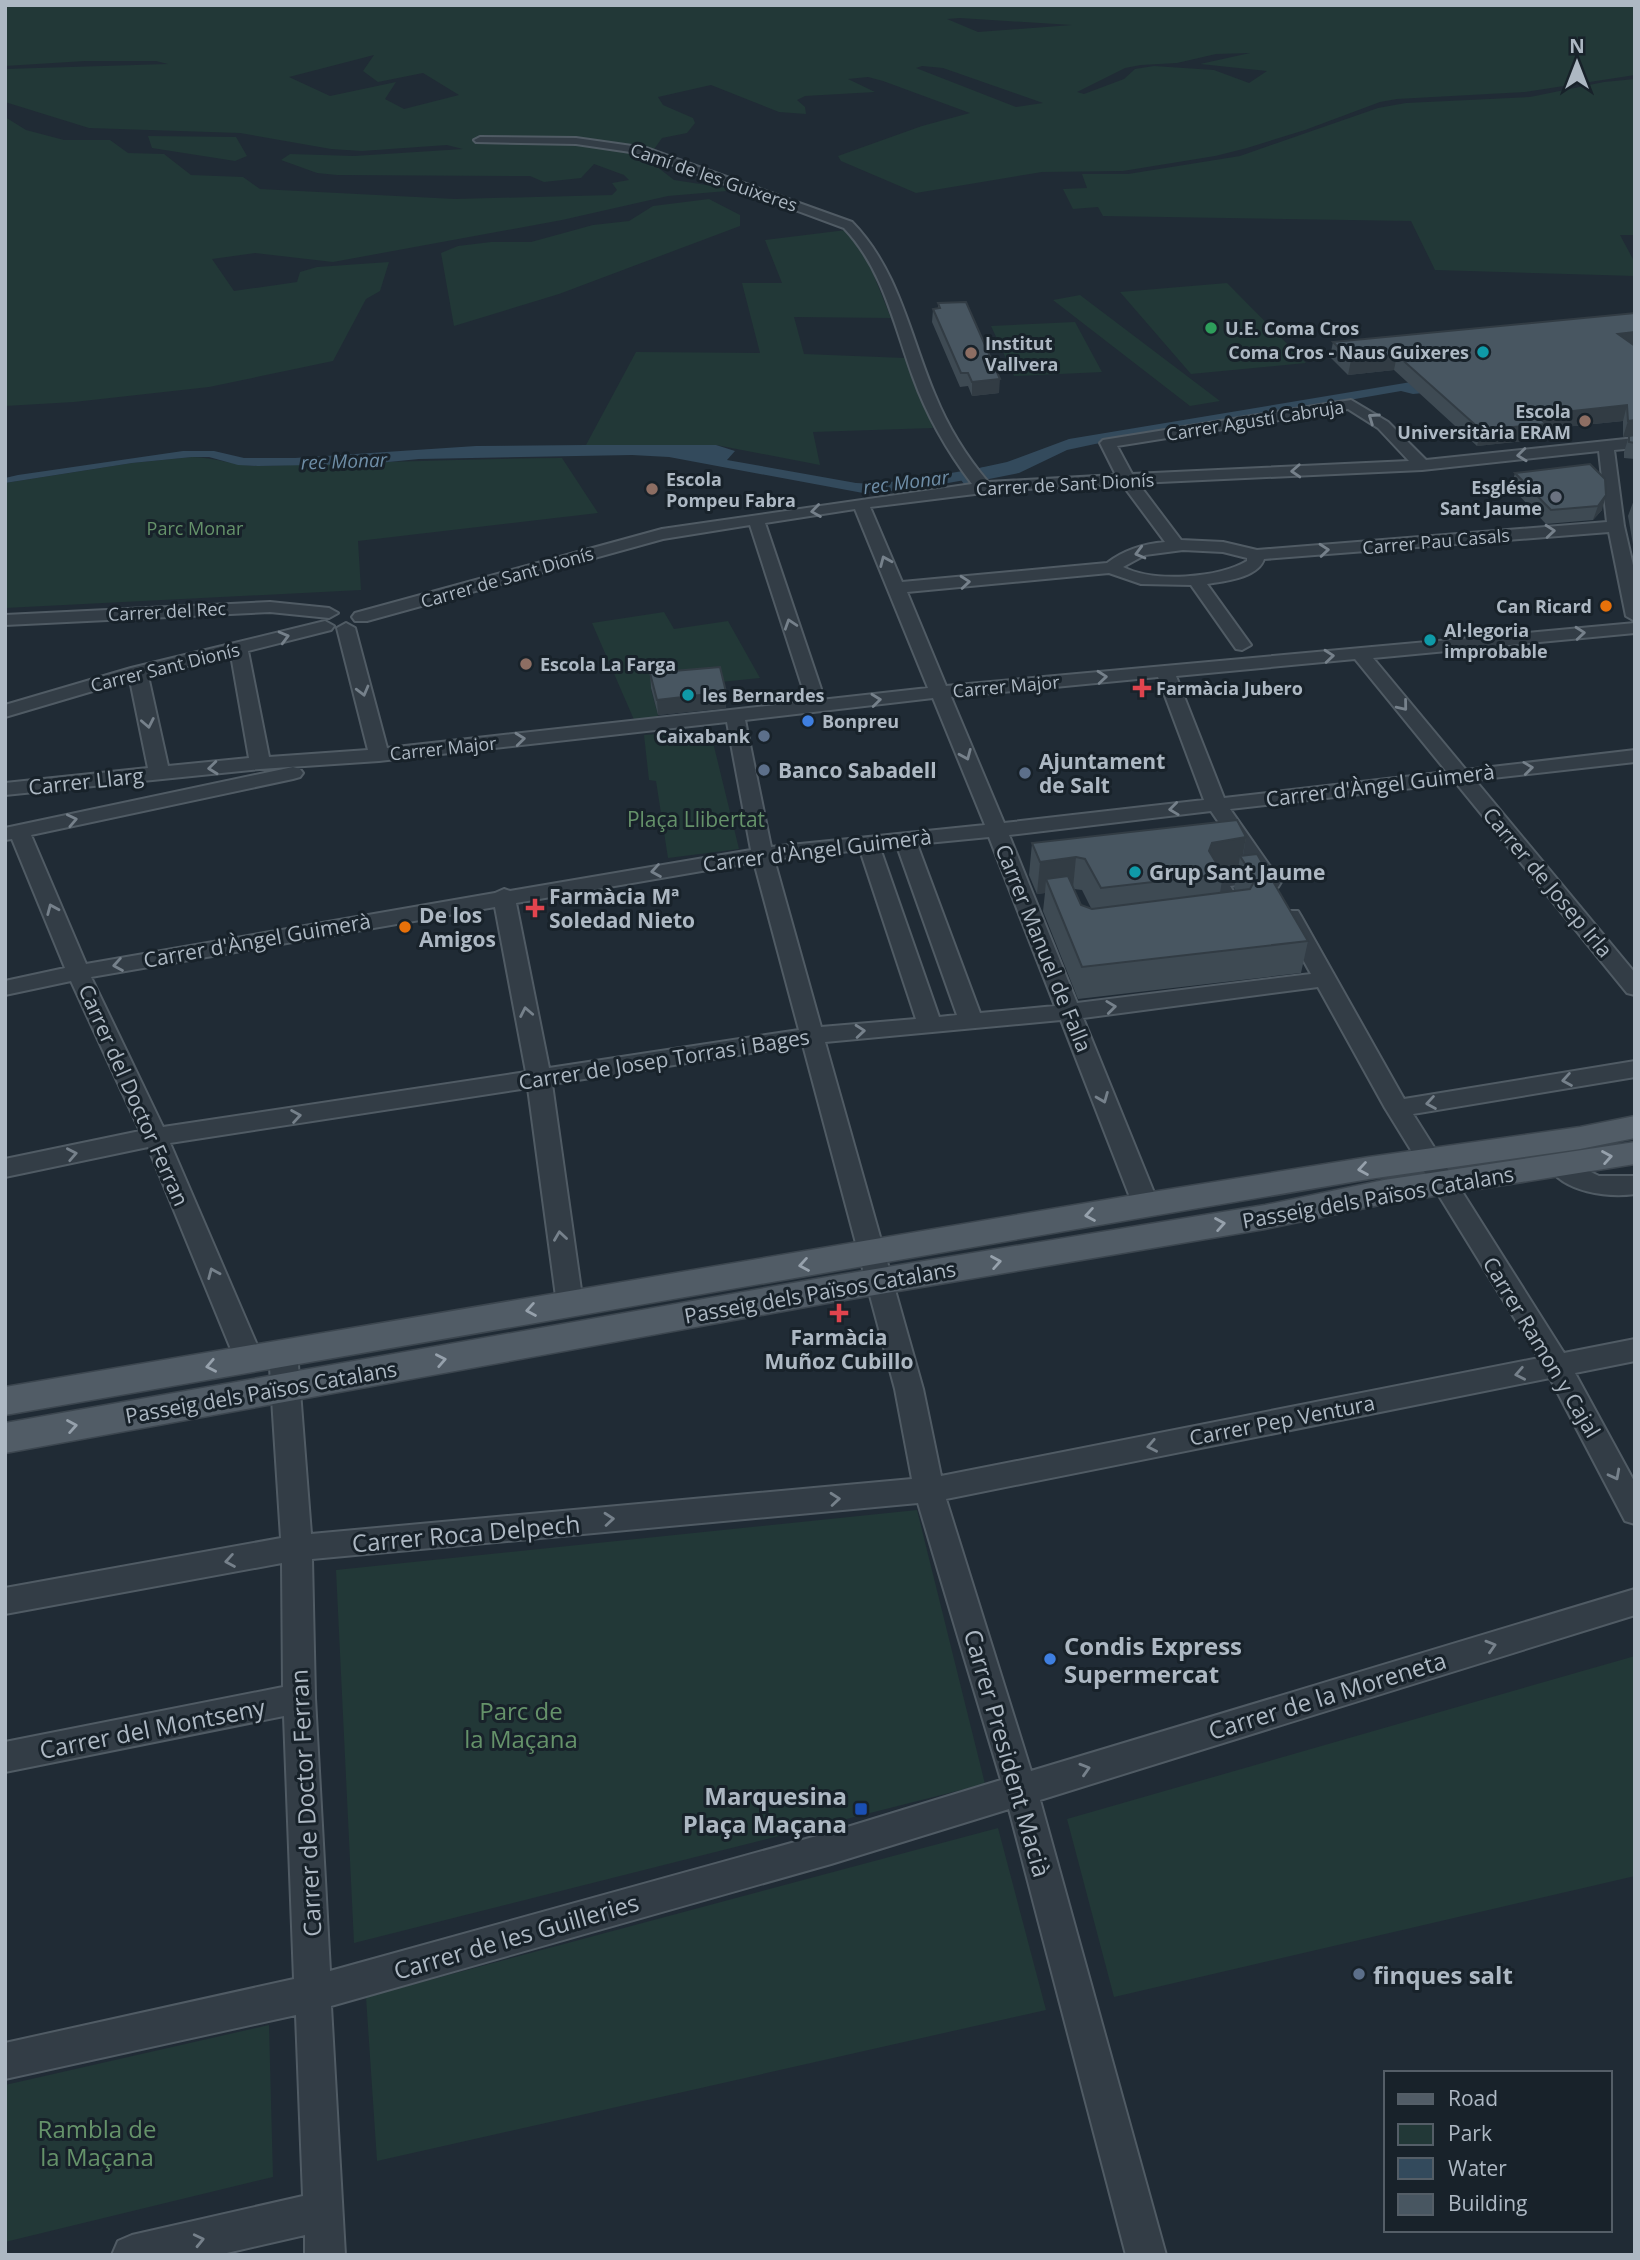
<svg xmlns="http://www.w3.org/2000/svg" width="1640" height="2260" viewBox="0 0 1640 2260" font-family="'Open Sans',sans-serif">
	<rect width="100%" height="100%" fill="#202b35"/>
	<path fill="#223837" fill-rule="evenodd" d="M5 5H1635V75L1525 92 1397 99 1380 102 1305 130 1247 148 1215 156 1123 171 1042 172 916 193 841 161 838 156 922 126 970 113 883 81 868 77 848 79 875 92 805 96 797 100 805 107 806 114 779 112 711 85 658 97 663 105 693 118 695 123 687 133 662 138 647 159 674 180 739 190 668 196 562 220 333 262 255 253 212 259 234 291 297 282 300 272 317 267 389 262 380 291 366 299 333 361 209 387 74 402 5 406V117L26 130 64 140H110L128 153 164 154 191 175 243 177 260 189 455 199 612 195 617 190 612 183 629 180 624 175 594 164 581 178 544 182 530 176 337 175 317 173 281 160 290 154 354 156 463 149 447 145 362 151 331 149 240 133 89 128 5 102V69L168 64 156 61H85L5 66ZM960 18 1072 25 978 32 947 19ZM1250 53 1200 64 1267 71 1249 83 1214 70 1154 66 1135 69 1124 79 1084 94 1077 92 1125 68 1141 65 1177 63 1216 54ZM374 55 363 71 378 82 423 73 459 95 404 109 385 99 396 82 330 96 289 77ZM922 66 943 68 1043 103 1016 107 916 68Z
		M1635 79V235H1620L1635 263V276L1435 270 1411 221 1103 216 1098 207 1073 209 1063 189 1087 188 1082 174H1128L1240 156 1378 108 1406 103 1530 97 1604 82Z
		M148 136 236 137 247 156 235 161 152 148Z
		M709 199 740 215V226L559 294 454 326 441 253 458 246 491 242H531L593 225 629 221 653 206Z
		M846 230 866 256 891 318 794 317 804 354 905 358 933 428 813 432 820 465 716 445H586L636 352 760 353 742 283H782L765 240Z
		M1227 283 1306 363 1191 374 1120 292Z
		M1080 295 1220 401 1190 406 1053 300Z
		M1075 322 1102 372 1014 376 991 326Z
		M192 457C215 457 237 467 260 466 361 463 461 459 562 458L598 513 358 541 361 590 5 608V483L132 463Z
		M664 612 674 629 728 621 760 678 651 689 659 719 635 722 592 623Z
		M710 730 739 849 668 858 656 781 649 780 644 735Z
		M917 1510 985 1784 354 1943 336 1570Z
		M1635 1656V1876L1114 1997 1067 1819Z
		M998 1828 1046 2010 377 2161 366 1997Z
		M269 2025 273 2177 5 2242V2085Z"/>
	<path fill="#334a5c" d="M1429 379 1544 381 1413 394 1401 391 1095 444 1067 450 1019 473 964 484 956 473 1007 462 1069 439Z
		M586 445H716L735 451 727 460 856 483 876 484 932 476 940 487 863 493 669 457 632 455 419 459 368 464 258 466 238 465 209 457H192L132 463 5 483V478L18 475 183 451H214L244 458H295L476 446Z"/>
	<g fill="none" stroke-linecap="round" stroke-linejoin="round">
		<path fill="#334a5c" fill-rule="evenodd" d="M992 466 1000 471 998 474 904 491 896 486 904 481Z"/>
		<defs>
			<path id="minor" d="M480 137 576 138 646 148 852 222C899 270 910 336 935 395 948 427 966 456 988 482L1116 475 1100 443 1103 440 1351 400 1388 422 1426 460 1635 438V448L1614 450 1624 526 1635 574V621L1626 616 1609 532 1264 559C1258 578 1225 581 1207 584L1251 645 1242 650 1236 649 1191 585 1141 584 1109 573 907 592 946 686 1635 623V633L1373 658 1466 770 1635 750V762L1475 780 1635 973V995L1627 993 1456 783 1230 809 1281 882 1278 887H1262L1260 882 1230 886 1247 913 1244 918 1229 921 1221 919 1218 914 1223 909 1206 881 1209 876 1252 871 1211 811 1009 835 1077 1003 1311 974 1279 916 1282 911H1298L1301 916 1404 1099 1635 1061V1077L1413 1114 1564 1353 1635 1339V1361L1575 1373 1635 1483V1524L1625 1521 1550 1378 946 1499 1031 1771 1635 1589V1615L1040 1800 1166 2255H1126L1009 1809 831 1864 331 2006 345 2255H305V2235L218 2255H112L118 2241 132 2235 303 2196 296 2015 5 2079V2043L294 1979 284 1716 5 1772V1742L283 1687 282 1563 5 1614V1588L281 1538 269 1352 273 1344 283 1341 293 1344 297 1352 311 1534 912 1479 895 1389 803 1045 552 1084 583 1304 579 1311 570 1314 561 1311 557 1304 528 1088 170 1143 263 1359 259 1367 249 1370 239 1367 235 1359 148 1147 5 1177V1159L140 1131 71 981 5 995V981L65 968 12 839 5 840V828L293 767 300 769 303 773 300 777 293 779 31 835 86 964 495 893 504 889 510 891 751 850 727 722 379 761 260 769 5 795V783L148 768 130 680 5 717V705L131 668 325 621 334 626 331 630 248 651 269 757 368 750 337 628 346 623 355 628 387 748 928 688 855 509 765 523 821 689 812 695 803 689 750 525 663 539 367 621H355L352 617 355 613 662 529 972 484C947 451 927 416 913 377 894 325 883 269 844 228L644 154 576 144 476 142 474 140ZM1348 409 1378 428 1409 461 1132 474 1117 446ZM1599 451 1607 522 1257 550 1223 542 1181 540 1138 483 1422 470ZM1122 484 1165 542C1143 544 1124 550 1107 563L902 582 870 507 1007 490ZM1183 550 1223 552 1247 558V561C1219 578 1153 583 1123 567L1145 555ZM231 655 249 758 168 766 148 676ZM1355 659 1447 772 1224 798 1176 676ZM1158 677 1204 800 1004 823 951 697ZM933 698 985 825 771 847 745 720ZM989 837 1055 1006 980 1013 917 844ZM897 846 957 1015 939 1017 880 848ZM860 850 916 1019 821 1027 774 859ZM754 862 799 1030 549 1068 516 903ZM495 907 526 1072 163 1127 91 977ZM1318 987 1385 1108 1539 1358 941 1476 923 1389 825 1042 1061 1020 1133 1205 1137 1212 1146 1214 1155 1212 1159 1205 1083 1018ZM918 1503 1001 1780 831 1832 330 1971 315 1698 312 1559Z
				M270 602 329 608 338 613 329 618 270 612 5 625V615Z
				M1560 1157 1599 1176H1635V1194C1608 1198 1563 1192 1548 1166L1551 1160Z"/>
			<path id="major" d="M1635 1116V1138L1580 1149 1369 1179 1146 1217 5 1415V1387L1146 1193 1369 1157 1580 1127Z
				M1635 1142V1164L1384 1204 1265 1229 833 1302 5 1453V1423L833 1276 1265 1205 1384 1180Z"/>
		</defs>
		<use href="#minor" stroke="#505b64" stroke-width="4"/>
		<use href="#major" stroke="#3c464f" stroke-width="3"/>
		<use href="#minor" fill="#333d46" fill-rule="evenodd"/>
		<use href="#major" fill="#515c66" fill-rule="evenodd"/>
	</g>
	<path fill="#3e4a53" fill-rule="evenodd" d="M938 303 999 393 972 396 968 386 960 387 932 322 933 309 938 308Z
		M1635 313V459L1624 458V452L1629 436 1623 437V421L1545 429 1542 439 1477 446 1394 370 1348 375 1330 357 1333 342Z
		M1590 464 1602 510 1593 520 1546 524 1511 487 1515 473Z
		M1635 497V556L1628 516Z
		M650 673 726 708 658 715 651 688Z
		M1246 837 1243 856 1308 941 1301 973 1078 999 1043 911 1045 893 1037 894 1029 875 1032 843ZM1238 869 1234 888 1236 891 1220 893 1223 874 1222 872ZM1074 889 1082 890 1091 908 1081 905Z"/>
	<path fill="#323c44" d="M1635 332V347L1618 334Z
		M1397 355 1394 370 1348 375 1351 360Z
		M1000 379 999 393 972 396V382Z
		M1627 405 1623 421 1545 429 1542 439 1477 446 1481 430 1536 415Z
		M1635 420V435L1623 437 1628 421Z
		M1606 495 1602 510 1593 520 1598 506Z
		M726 692V708L658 715 657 700Z
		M1246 837 1242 859 1240 856 1238 869 1207 875 1209 851 1212 843Z
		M1076 857 1073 888 1046 879 1045 893 1037 894 1040 862Z"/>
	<path fill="#485661" stroke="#323c44" stroke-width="2" d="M966 302 1000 379 972 382 968 373H961L933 309 940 308 938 303Z
		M1635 313V332L1618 334 1635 346V420L1628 421 1627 405 1536 415 1546 424 1481 430 1397 355 1351 360 1333 342Z
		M1635 435V443L1629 442V436Z
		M1590 464 1605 479 1606 495 1598 506 1551 510 1515 473Z
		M720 667 726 692 657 700 650 673Z
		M1237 820 1246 837 1212 843 1209 851 1223 874 1101 888 1085 859 1076 857 1040 862 1032 843Z
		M1257 854 1308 941 1082 967 1046 879 1068 876 1081 905 1092 909 1250 889 1255 880 1240 856Z"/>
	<defs><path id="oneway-chevron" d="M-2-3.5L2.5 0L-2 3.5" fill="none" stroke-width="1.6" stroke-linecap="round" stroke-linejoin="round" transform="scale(1.75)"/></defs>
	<g stroke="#76818b">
		<use href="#oneway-chevron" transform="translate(1373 418) rotate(-145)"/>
		<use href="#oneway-chevron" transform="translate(1522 455) rotate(174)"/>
		<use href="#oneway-chevron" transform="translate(1296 471) rotate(177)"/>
		<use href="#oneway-chevron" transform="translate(816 511) rotate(172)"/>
		<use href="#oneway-chevron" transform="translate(1550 531) rotate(-5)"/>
		<use href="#oneway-chevron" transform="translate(1324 550) rotate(-5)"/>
		<use href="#oneway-chevron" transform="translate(1140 553) rotate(165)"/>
		<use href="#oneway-chevron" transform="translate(885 561) rotate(-113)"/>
		<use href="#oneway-chevron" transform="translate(965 582) rotate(-5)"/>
		<use href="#oneway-chevron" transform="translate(790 624) rotate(-108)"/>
		<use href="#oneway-chevron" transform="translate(1580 633) rotate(-5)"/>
		<use href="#oneway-chevron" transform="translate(284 637) rotate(-15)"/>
		<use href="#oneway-chevron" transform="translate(1329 656) rotate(-5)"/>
		<use href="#oneway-chevron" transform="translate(1102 677) rotate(-5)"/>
		<use href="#oneway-chevron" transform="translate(363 691) rotate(75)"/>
		<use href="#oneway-chevron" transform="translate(876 700) rotate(-6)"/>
		<use href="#oneway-chevron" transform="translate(1403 706) rotate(51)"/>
		<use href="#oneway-chevron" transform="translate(148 723) rotate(79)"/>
		<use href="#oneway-chevron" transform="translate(520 739) rotate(-6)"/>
		<use href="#oneway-chevron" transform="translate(966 755) rotate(67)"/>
		<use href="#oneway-chevron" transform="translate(213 768) rotate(174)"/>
		<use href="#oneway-chevron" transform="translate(1528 768) rotate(-7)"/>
		<use href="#oneway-chevron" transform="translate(1174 809) rotate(173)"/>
		<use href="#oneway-chevron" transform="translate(72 820) rotate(-12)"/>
		<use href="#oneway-chevron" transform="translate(656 871) rotate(171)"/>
		<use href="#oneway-chevron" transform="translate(52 909) rotate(-113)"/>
		<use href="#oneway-chevron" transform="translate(118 965) rotate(170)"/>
		<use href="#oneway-chevron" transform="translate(1111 1007) rotate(-7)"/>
		<use href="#oneway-chevron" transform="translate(526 1012) rotate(-101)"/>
		<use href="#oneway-chevron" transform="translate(860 1031) rotate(-5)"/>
		<use href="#oneway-chevron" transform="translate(1567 1080) rotate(170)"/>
		<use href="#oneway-chevron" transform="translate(1103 1098) rotate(68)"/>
		<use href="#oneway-chevron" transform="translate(1431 1103) rotate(171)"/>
		<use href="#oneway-chevron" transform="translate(296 1116) rotate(-9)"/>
		<use href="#oneway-chevron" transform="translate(72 1154) rotate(-11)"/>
		<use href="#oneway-chevron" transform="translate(560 1236) rotate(-98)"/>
		<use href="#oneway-chevron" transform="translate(213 1273) rotate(-113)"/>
		<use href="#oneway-chevron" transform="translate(1520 1374) rotate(169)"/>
		<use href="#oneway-chevron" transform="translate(1152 1446) rotate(169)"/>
		<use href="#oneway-chevron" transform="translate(1615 1475) rotate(62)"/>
		<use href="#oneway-chevron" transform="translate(835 1499) rotate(-5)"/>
		<use href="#oneway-chevron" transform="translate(609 1519) rotate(-5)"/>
		<use href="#oneway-chevron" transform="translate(230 1561) rotate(170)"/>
		<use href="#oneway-chevron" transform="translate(1491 1646) rotate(-17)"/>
		<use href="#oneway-chevron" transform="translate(1085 1769) rotate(-17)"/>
		<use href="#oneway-chevron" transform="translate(199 2240) rotate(-13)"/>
	</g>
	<g stroke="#96a1ac">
		<use href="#oneway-chevron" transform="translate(1607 1157) rotate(-10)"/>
		<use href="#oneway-chevron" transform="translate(1363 1169) rotate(171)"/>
		<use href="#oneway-chevron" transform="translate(1090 1215) rotate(170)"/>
		<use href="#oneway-chevron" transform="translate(1220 1224) rotate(-10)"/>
		<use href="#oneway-chevron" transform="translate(996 1262) rotate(-10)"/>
		<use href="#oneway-chevron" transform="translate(804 1265) rotate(170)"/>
		<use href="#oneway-chevron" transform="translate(531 1310) rotate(170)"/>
		<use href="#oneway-chevron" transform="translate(441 1360) rotate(-11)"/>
		<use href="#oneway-chevron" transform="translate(211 1366) rotate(169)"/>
		<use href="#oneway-chevron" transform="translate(72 1426) rotate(-10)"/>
	</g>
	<circle fill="#2e9e5b" stroke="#18222a" stroke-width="2.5" cx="1211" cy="328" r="7"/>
	<g fill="#0f9aa8" stroke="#18222a" stroke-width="2.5">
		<circle cx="1483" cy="352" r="7"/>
		<circle cx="1430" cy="640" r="7"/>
		<circle cx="688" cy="695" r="7"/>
		<circle cx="1135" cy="872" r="7"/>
	</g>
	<g fill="#8d6e63" stroke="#18222a" stroke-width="2.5">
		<circle cx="971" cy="353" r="7"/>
		<circle cx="1585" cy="421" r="7"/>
		<circle cx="652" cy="489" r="7"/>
		<circle cx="526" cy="664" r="7"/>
	</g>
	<circle fill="#6b7280" stroke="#18222a" stroke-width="2.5" cx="1556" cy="497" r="7"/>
	<g fill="#e8710a" stroke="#18222a" stroke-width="2.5">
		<circle cx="1606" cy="606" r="7"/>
		<circle cx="405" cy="927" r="7"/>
	</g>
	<g fill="#e0444e" stroke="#18222a" stroke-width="2.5">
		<path d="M1138.5 677.5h7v7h7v7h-7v7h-7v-7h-7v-7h7z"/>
		<path d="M531.5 897.5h7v7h7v7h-7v7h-7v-7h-7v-7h7z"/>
		<path d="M835.5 1302.5h7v7h7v7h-7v7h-7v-7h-7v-7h7z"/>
	</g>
	<g fill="#3f7fe0" stroke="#18222a" stroke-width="2.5">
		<circle cx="808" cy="721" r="7"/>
		<circle cx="1050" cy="1659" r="7"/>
	</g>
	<g fill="#5c6f8a" stroke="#18222a" stroke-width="2.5">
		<circle cx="764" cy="736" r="7"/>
		<circle cx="764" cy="770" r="7"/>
		<circle cx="1025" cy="773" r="7"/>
		<circle cx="1359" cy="1974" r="7"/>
	</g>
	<rect fill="#1a4fb4" stroke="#18222a" stroke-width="2.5" x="854" y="1802" width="14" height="14" rx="3.5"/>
	<g text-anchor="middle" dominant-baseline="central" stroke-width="6" stroke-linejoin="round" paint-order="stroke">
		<g font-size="18" fill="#adb8c3" stroke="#18222a">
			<text transform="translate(714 177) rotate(19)">Camí de les Guixeres</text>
			<text transform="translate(1255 420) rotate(-9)">Carrer Agustí Cabruja</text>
			<text transform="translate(1065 484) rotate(-3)">Carrer de Sant Dionís</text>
			<text transform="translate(1436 541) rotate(-5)">Carrer Pau Casals</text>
			<text transform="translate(507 577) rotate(-16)">Carrer de Sant Dionís</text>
			<text transform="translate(167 611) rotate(-3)">Carrer del Rec</text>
			<text transform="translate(165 667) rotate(-14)">Carrer Sant Dionís</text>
			<text transform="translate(1006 686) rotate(-5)">Carrer Major</text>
			<text transform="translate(443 748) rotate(-6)">Carrer Major</text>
		</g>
		<g font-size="18" font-weight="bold" fill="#adb8c3" stroke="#18222a" text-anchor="start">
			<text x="1225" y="328">U.E. Coma Cros</text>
			<text x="985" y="343">Institut<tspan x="985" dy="21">Vallvera</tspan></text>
			<text x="1469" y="352" text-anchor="end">Coma Cros - Naus Guixeres</text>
			<text x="1571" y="411" text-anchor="end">Escola<tspan x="1571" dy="21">Universitària ERAM</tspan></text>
			<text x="666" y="479">Escola<tspan x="666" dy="21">Pompeu Fabra</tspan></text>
			<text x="1542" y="487" text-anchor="end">Església<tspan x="1542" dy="21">Sant Jaume</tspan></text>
			<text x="1592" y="606" text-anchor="end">Can Ricard</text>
			<text x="1444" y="630">Al·legoria<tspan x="1444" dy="21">improbable</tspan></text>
			<text x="540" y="664">Escola La Farga</text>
			<text x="1156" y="688">Farmàcia Jubero</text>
			<text x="702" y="695">les Bernardes</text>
			<text x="822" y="721">Bonpreu</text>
			<text x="750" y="736" text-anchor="end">Caixabank</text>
		</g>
		<g font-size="18" fill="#65926a" stroke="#18222a">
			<text x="195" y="528">Parc Monar</text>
		</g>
		<g font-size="19" font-style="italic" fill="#6e8da6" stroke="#18222a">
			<text transform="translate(344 461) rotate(-2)">rec Monar</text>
			<text transform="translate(906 482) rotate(-7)">rec Monar</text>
		</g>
		<g font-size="21" font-weight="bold" fill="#adb8c3" stroke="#18222a" text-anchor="start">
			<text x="1039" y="761">Ajuntament<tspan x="1039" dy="24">de Salt</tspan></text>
			<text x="778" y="770">Banco Sabadell</text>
			<text x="1149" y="872">Grup Sant Jaume</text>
			<text x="549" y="896">Farmàcia Mª<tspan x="549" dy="24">Soledad Nieto</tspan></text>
			<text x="419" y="915">De los<tspan x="419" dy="24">Amigos</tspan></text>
			<text x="839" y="1337" text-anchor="middle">Farmàcia<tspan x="839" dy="24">Muñoz Cubillo</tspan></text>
		</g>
		<g font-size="21" fill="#adb8c3" stroke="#18222a">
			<text transform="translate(86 781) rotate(-6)">Carrer Llarg</text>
			<text transform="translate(1380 785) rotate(-7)">Carrer d'Àngel Guimerà</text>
			<text transform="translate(817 850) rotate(-7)">Carrer d'Àngel Guimerà</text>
			<text transform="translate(1548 882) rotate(50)">Carrer de Josep Irla</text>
			<text transform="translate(257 940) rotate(-10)">Carrer d'Àngel Guimerà</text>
			<text transform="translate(1044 948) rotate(68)">Carrer Manuel de Falla</text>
			<text transform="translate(664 1059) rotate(-9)">Carrer de Josep Torras i Bages</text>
			<text transform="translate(134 1095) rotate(66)">Carrer del Doctor Ferran</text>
			<text transform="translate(1378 1197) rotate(-10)">Passeig dels Països Catalans</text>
			<text transform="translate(820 1292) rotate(-10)">Passeig dels Països Catalans</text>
			<text transform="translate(1542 1347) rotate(59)">Carrer Ramon y Cajal</text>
			<text transform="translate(261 1392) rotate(-10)">Passeig dels Països Catalans</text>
			<text transform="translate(1282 1420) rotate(-11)">Carrer Pep Ventura</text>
		</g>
		<g font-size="21" fill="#65926a" stroke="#18222a">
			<text x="696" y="819">Plaça Llibertat</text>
		</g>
		<g font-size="24" fill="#adb8c3" stroke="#18222a">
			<text transform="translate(466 1533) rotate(-5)">Carrer Roca Delpech</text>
			<text transform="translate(1327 1695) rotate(-17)">Carrer de la Moreneta</text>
			<text transform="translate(152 1728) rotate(-11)">Carrer del Montseny</text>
			<text transform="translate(1008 1753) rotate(74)">Carrer President Macià</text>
			<text transform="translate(305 1803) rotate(-93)">Carrer de Doctor Ferran</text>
			<text transform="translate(516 1936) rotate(-16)">Carrer de les Guilleries</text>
		</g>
		<g font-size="24" font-weight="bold" fill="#adb8c3" stroke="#18222a" text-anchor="start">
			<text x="1064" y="1645">Condis Express<tspan x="1064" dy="28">Supermercat</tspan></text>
			<text x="847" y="1795" text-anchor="end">Marquesina<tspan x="847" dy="28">Plaça Maçana</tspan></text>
			<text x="1373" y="1974">finques salt</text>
		</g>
		<g font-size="24" fill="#65926a" stroke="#18222a">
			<text x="521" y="1710">Parc de<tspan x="521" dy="28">la Maçana</tspan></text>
			<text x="97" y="2128">Rambla de<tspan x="97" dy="28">la Maçana</tspan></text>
		</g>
	</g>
	<rect width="1640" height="2260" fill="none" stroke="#adb8c3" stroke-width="14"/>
	<rect x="1384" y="2071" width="228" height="161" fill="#18222a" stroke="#545e67" stroke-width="2"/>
	<rect x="1398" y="2094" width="35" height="10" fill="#515c66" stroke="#545e67" stroke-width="2"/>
	<text x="1448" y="2106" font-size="21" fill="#adb8c3">Road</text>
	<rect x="1398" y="2124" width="35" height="21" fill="#223837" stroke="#545e67" stroke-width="2"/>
	<text x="1448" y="2141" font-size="21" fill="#adb8c3">Park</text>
	<rect x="1398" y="2158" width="35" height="21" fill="#334a5c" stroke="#545e67" stroke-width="2"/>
	<text x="1448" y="2176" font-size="21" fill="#adb8c3">Water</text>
	<rect x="1398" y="2194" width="35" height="21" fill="#485661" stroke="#545e67" stroke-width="2"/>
	<text x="1448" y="2211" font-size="21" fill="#adb8c3">Building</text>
	<g transform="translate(1577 63)" stroke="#18222a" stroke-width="5" paint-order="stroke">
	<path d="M0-5L12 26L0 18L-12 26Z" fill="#adb8c3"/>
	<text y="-10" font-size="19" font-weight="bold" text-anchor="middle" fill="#adb8c3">N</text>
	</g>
</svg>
